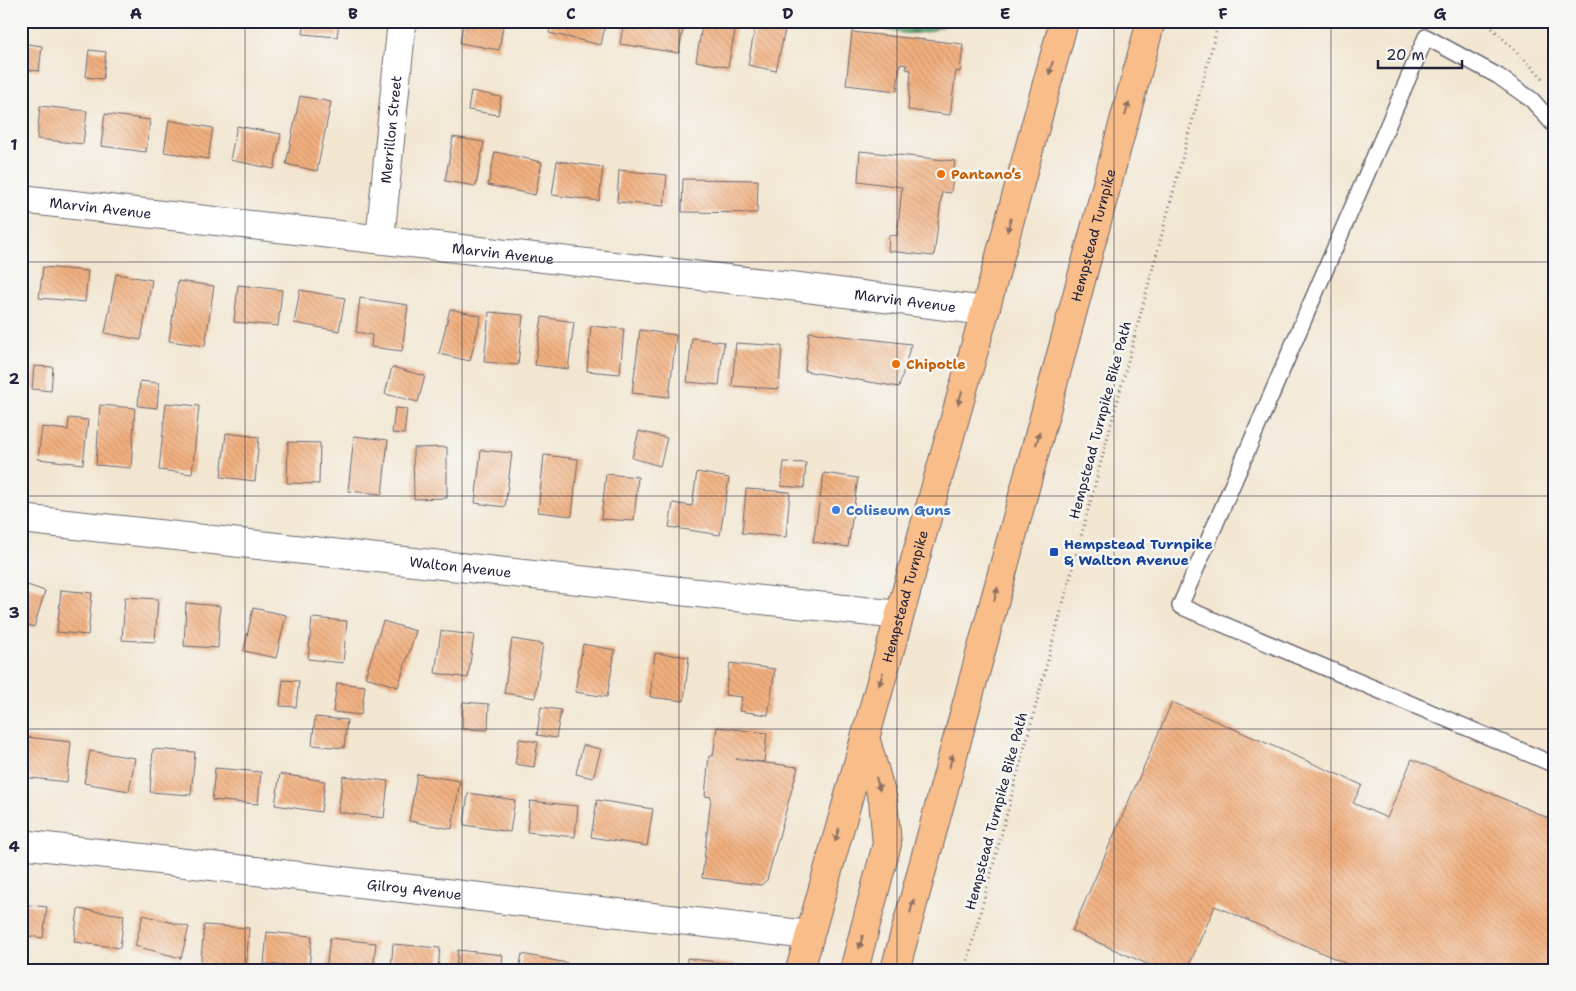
<svg xmlns="http://www.w3.org/2000/svg" width="1576" height="991" viewBox="0 0 1576 991" font-family="'Shantell Sans',sans-serif">
	<defs>
		<pattern id="forest-firs" width="22" height="20" patternUnits="userSpaceOnUse" patternTransform="scale(1.25)"><rect width="22" height="20" fill="#6cb37a"/><path d="M5 1l3.5 6h-7zM16 11l3.5 6h-7z" fill="#589165"/></pattern>
		<pattern id="building-back-hatch" width="6" height="6" patternUnits="userSpaceOnUse" patternTransform="scale(1.25)"><rect width="6" height="6" fill="#f1af7e"/><path d="M-1 5l2 2M0 0l6 6M5-1l2 2" fill="none" stroke="#ce966e"/></pattern>
	</defs>
	<rect width="100%" height="100%" fill="#f6f6f2"/>
	<filter id="ink" filterUnits="userSpaceOnUse"><feTurbulence type="fractalNoise" baseFrequency=".02" numOctaves="2"/><feDisplacementMap in="SourceGraphic" scale="10" xChannelSelector="R" yChannelSelector="G"/><feConvolveMatrix kernelMatrix="1 2 1 2 8 2 1 2 1" color-interpolation-filters="sRGB"/></filter>
	<filter id="wash" filterUnits="userSpaceOnUse"><feTurbulence type="fractalNoise" baseFrequency=".0096" numOctaves="4" result="noise"/><feDisplacementMap in="SourceGraphic" scale="20" xChannelSelector="R" yChannelSelector="G"/><feGaussianBlur stdDeviation="1.12" result="paint"/><feColorMatrix in="noise" values="0 0 0 0 0 0 0 0 0 0 0 0 0 0 0 0 0 1.4 0 .05"/><feComposite in="paint" operator="in"/></filter>
	<g filter="url(#wash)">
		<rect width="100%" height="100%" fill="#f2e6d1"/>
		<path fill="url(#forest-firs)" stroke="#476a5a" d="M862 21H951C926 40 889 35 862 21Z"/>
		<g id="blocks">
			<path fill="url(#building-back-hatch)" d="M305 21H339L337 37 303 34Z
				M464 21H504L499 50 460 43Z
				M552 21H606L601 45 549 33Z
				M624 21H684L679 53 620 44Z
				M703 21H737L728 67 696 61Z
				M756 21H769L786 25 776 71 748 65Z
				M852 32 963 44 960 72 956 71 950 115 908 110 911 70 906 69 907 65 900 64 897 91 846 85Z
				M21 43 42 46 39 71 21 69Z
				M89 50 106 52 103 79 86 77Z
				M471 91 501 97 498 115 468 110Z
				M300 96 331 102 317 171 286 164Z
				M40 106 87 111 83 144 37 139Z
				M105 114 150 120 146 152 101 146Z
				M169 120 213 128 208 159 164 152Z
				M237 126 281 134 274 169 230 160Z
				M453 137 484 142 476 186 445 181Z
				M860 151 955 161 951 193 942 192 934 256 888 251 889 235 897 236 902 187 858 181Z
				M495 152 542 162 535 195 488 185Z
				M557 161 603 167 599 201 552 195Z
				M619 170 667 175 664 206 617 202Z
				M683 179 758 180 757 213 682 212Z
				M43 267 88 271 85 302 39 298Z
				M116 274 152 280 141 340 105 333Z
				M178 281 214 286 205 346 169 341Z
				M238 285 282 290 278 326 234 322Z
				M300 290 345 298 339 331 294 323Z
				M360 298 408 305 402 351 371 347 372 335 356 332Z
				M450 309 481 316 470 361 439 354Z
				M489 312 523 315 518 365 484 362Z
				M542 317 574 322 568 369 535 365Z
				M591 326 624 329 620 374 587 371Z
				M640 330 676 335 669 397 632 393Z
				M809 332 911 344 899 387 805 371Z
				M692 338 724 342 719 385 687 382Z
				M736 343 782 346 779 389 732 386Z
				M21 365 27 366 25 389H21Z
				M34 366 53 367 51 391 32 389Z
				M392 367 425 376 418 402 385 394Z
				M140 381 159 383 157 408 138 406Z
				M166 403 199 406 192 474 159 470Z
				M100 405 135 408 131 468 96 465Z
				M395 408 407 409 404 434 392 433Z
				M69 418 88 420 83 464 38 459 42 427 68 430Z
				M639 431 667 438 660 466 632 458Z
				M226 433 259 437 255 481 221 477Z
				M354 436 388 440 382 494 348 491Z
				M288 442 320 443 319 484 287 483Z
				M447 447V498L414 499 413 448Z
				M481 450 512 453 505 507 475 503Z
				M544 455 578 459 572 516 538 512Z
				M784 462 806 463 804 488 781 486Z
				M697 472 729 478 720 535 669 527 673 503 692 506Z
				M824 473 858 478 848 547 813 542Z
				M606 474 638 477 634 521 601 519Z
				M746 489 790 492 786 537 742 533Z
				M21 583 45 591 34 627 21 623Z
				M61 590 92 593 88 635 57 632Z
				M125 597 158 599 155 642 122 640Z
				M186 603 220 606 218 648 184 646Z
				M253 608 286 615 276 658 244 651Z
				M312 618 347 621 343 663 308 659Z
				M383 621 416 631 398 687 365 677Z
				M441 631 474 635 468 678 435 673Z
				M512 639 543 644 535 698 504 693Z
				M583 644 615 650 607 697 575 692Z
				M655 653 689 657 684 701 650 697Z
				M730 663 775 669 768 715 739 711 742 697 725 695Z
				M283 680 299 681 296 707 280 706Z
				M337 683 365 686 361 715 333 712Z
				M463 702 489 704 488 730 462 729Z
				M1172 702 1362 785 1353 803 1387 818 1412 759 1555 821V970H1361L1215 906 1187 970H1161L1072 931Z
				M541 707 561 710 556 738 537 735Z
				M315 717 347 720 344 748 312 745Z
				M717 727 767 733 764 762 736 759 798 767 767 880 761 885 702 878 711 797 705 796 709 756H713Z
				M26 737 71 742 67 782 22 777Z
				M519 739 538 742 534 767 515 764Z
				M583 745 601 749 593 778 576 774Z
				M153 749 195 752 191 795 150 792Z
				M90 751 135 758 129 791 84 783Z
				M215 768 261 772 258 804 212 800Z
				M280 774 325 781 321 812 275 805Z
				M417 774 460 781 452 829 409 821Z
				M343 776 388 781 384 818 338 812Z
				M468 793 515 800 510 832 464 825Z
				M597 800 653 809 647 846 591 837Z
				M530 801 578 806 575 837 527 832Z
				M21 904 47 907 43 938 21 935Z
				M78 909 124 915 120 948 74 942Z
				M143 915 189 927 181 958 135 946Z
				M204 925 249 928 246 970H200Z
				M267 932 312 936 309 968 264 964Z
				M330 938 376 943 373 970H326Z
				M393 944 440 948 438 970H391Z
				M458 950 503 955 501 970H456Z
				M522 954 567 963 566 970H519Z
				M687 958 743 966 742 970H686Z"/>
		</g>
	</g>
	<g filter="url(#ink)">
		<use href="#blocks" fill-opacity="0" stroke="#6b6770" stroke-width="1"/>
		<g fill="none" stroke-linecap="round" stroke-linejoin="round">
			<defs>
				<path id="service" d="M1555 126 1532 100 1498 76 1426 37 1180 606 1555 765"/>
				<g id="minor">
					<path id="s1" d="M21 199 799 287 985 311"/>
					<path id="s2" d="M380 239 402 21"/>
					<path id="s3" d="M21 519 899 615"/>
					<path id="s4" d="M21 844 809 935"/>
				</g>
				<g id="primary">
					<path id="s5" d="M800 970 985 311 1064 21"/>
					<path d="M854 970 887 844 883 800 865 737"/>
					<path id="s6" d="M895 970 1151 21"/>
				</g>
			</defs>
			<use href="#service" stroke="#6b6770" stroke-width="18"/>
			<use href="#minor" stroke="#6b6770" stroke-width="30"/>
			<use href="#primary" stroke="#6b6770" stroke-width="30"/>
			<path stroke="#6b6770" stroke-width="3" stroke-dasharray="1 4" stroke-linecap="butt" d="M1485 21 1545 80
				M965 970 1219 21"/>
			<use href="#service" stroke="#fff" stroke-width="15"/>
			<use href="#minor" stroke="#fff" stroke-width="28"/>
			<use href="#primary" stroke="#f8bd89" stroke-width="28"/>
		</g>
		<defs><path id="oneway-solid" d="M-6-.8H1V-3.2L6.5 0L1 3.2V.8H-6Z" transform="scale(1.25)"/></defs>
		<g fill="#8d7062">
			<use href="#oneway-solid" transform="translate(1051 68) rotate(105)"/>
			<use href="#oneway-solid" transform="translate(1127 109) rotate(-75)"/>
			<use href="#oneway-solid" transform="translate(1009 225) rotate(105)"/>
			<use href="#oneway-solid" transform="translate(960 398) rotate(106)"/>
			<use href="#oneway-solid" transform="translate(1038 438) rotate(-75)"/>
			<use href="#oneway-solid" transform="translate(996 594) rotate(-75)"/>
			<use href="#oneway-solid" transform="translate(881 679) rotate(106)"/>
			<use href="#oneway-solid" transform="translate(951 761) rotate(-75)"/>
			<use href="#oneway-solid" transform="translate(878 784) rotate(74)"/>
			<use href="#oneway-solid" transform="translate(837 835) rotate(106)"/>
			<use href="#oneway-solid" transform="translate(912 906) rotate(-75)"/>
			<use href="#oneway-solid" transform="translate(861 942) rotate(105)"/>
		</g>
	</g>
	<path fill="none" stroke="#22223b" stroke-width="1" stroke-opacity="0.55" d="M245 21V970M462 21V970M679 21V970M897 21V970M1114 21V970M1331 21V970M21 262H1555M21 496H1555M21 729H1555"/>
	<g fill="#e8710a" stroke="#f6f6f2" stroke-width="2">
		<circle cx="941" cy="174" r="5"/>
		<circle cx="896" cy="364" r="5"/>
	</g>
	<circle fill="#3f7fe0" stroke="#f6f6f2" stroke-width="2" cx="836" cy="510" r="5"/>
	<rect fill="#1a4fb4" stroke="#f6f6f2" stroke-width="2" x="1049" y="547" width="10" height="10" rx="2.5"/>
	<g text-anchor="middle" dominant-baseline="central" stroke-width="5" stroke-linejoin="round" paint-order="stroke">
		<g font-size="14" fill="#22223b" stroke="#f6f6f2">
			<text stroke="none"><textPath href="#s2" startOffset="110">Merrillon Street</textPath></text>
			<text stroke="none"><textPath href="#s1" startOffset="80">Marvin Avenue</textPath></text>
			<text stroke="none"><textPath href="#s6" startOffset="761">Hempstead Turnpike</textPath></text>
			<text stroke="none"><textPath href="#s1" startOffset="485">Marvin Avenue</textPath></text>
			<text stroke="none"><textPath href="#s1" startOffset="890">Marvin Avenue</textPath></text>
			<text transform="translate(1100 420) rotate(-75)">Hempstead Turnpike Bike Path</text>
			<text stroke="none"><textPath href="#s3" startOffset="442">Walton Avenue</textPath></text>
			<text stroke="none"><textPath href="#s5" startOffset="388">Hempstead Turnpike</textPath></text>
			<text transform="translate(996 811) rotate(-75)">Hempstead Turnpike Bike Path</text>
			<text stroke="none"><textPath href="#s4" startOffset="396">Gilroy Avenue</textPath></text>
		</g>
		<g font-size="14" font-weight="bold" fill="#c56008" stroke="#f6f6f2" text-anchor="start">
			<text x="951" y="174">Pantano’s</text>
			<text x="906" y="364">Chipotle</text>
		</g>
		<g font-size="14" font-weight="bold" fill="#366cbe" stroke="#f6f6f2" text-anchor="start">
			<text x="846" y="510">Coliseum Guns</text>
		</g>
		<g font-size="14" font-weight="bold" fill="#164399" stroke="#f6f6f2" text-anchor="start">
			<text x="1064" y="544">Hempstead Turnpike<tspan x="1064" dy="16">&amp; Walton Avenue</tspan></text>
		</g>
	</g>
	<rect width="1576" height="991" fill="none" stroke="#f6f6f2" stroke-width="55"/>
	<path d="M1378 60v8h84v-8" fill="none" stroke="#22223b" stroke-width="2.5"/>
	<text x="1386" y="60" font-size="15" fill="#22223b" stroke="#f6f6f2" stroke-width="4" paint-order="stroke">20 m</text>
	<rect x="28" y="28" width="1520" height="936" fill="none" stroke="#22223b" stroke-width="2"/>
	<g font-size="16" text-anchor="middle" font-weight="bold" fill="#22223b">
		<text x="136" y="19">A</text>
		<text x="353" y="19">B</text>
		<text x="571" y="19">C</text>
		<text x="788" y="19">D</text>
		<text x="1005" y="19">E</text>
		<text x="1223" y="19">F</text>
		<text x="1440" y="19">G</text>
		<text x="14" y="150">1</text>
		<text x="14" y="384">2</text>
		<text x="14" y="618">3</text>
		<text x="14" y="852">4</text>
	</g>
</svg>
